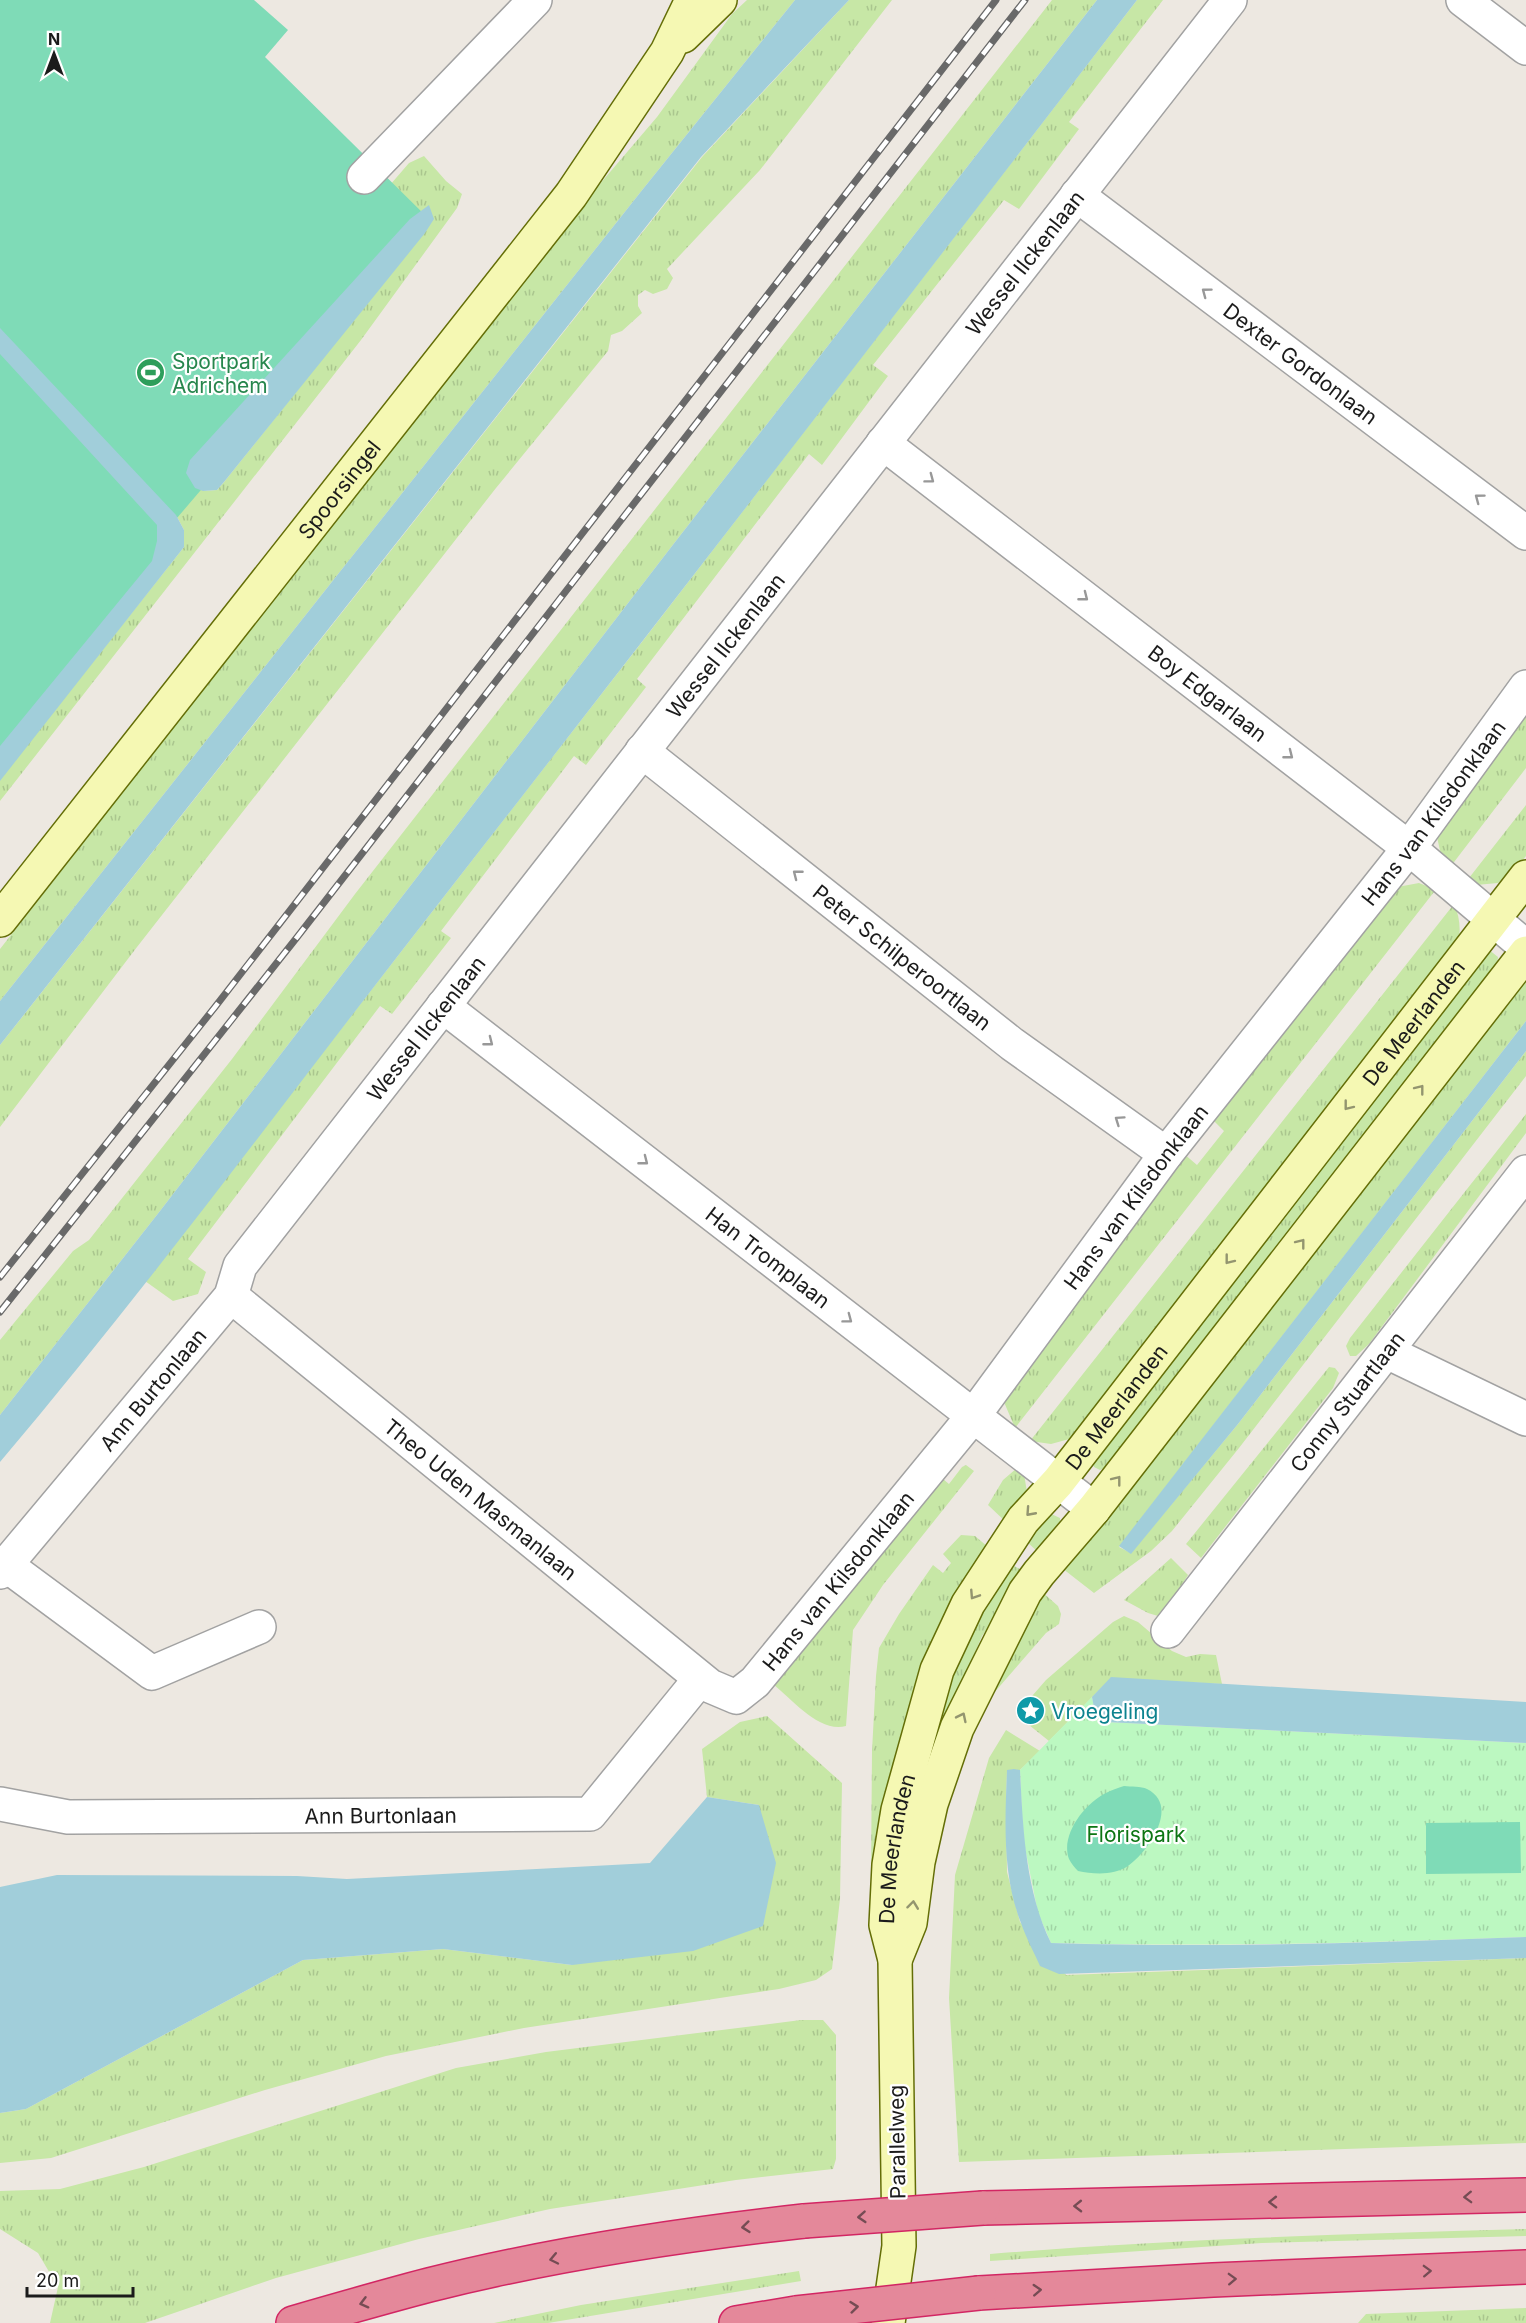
<svg xmlns="http://www.w3.org/2000/svg" width="1526" height="2323" viewBox="0 0 1526 2323" font-family="Inter,sans-serif">
	<defs>
		<pattern id="grass-tufts" width="24" height="20" patternUnits="userSpaceOnUse" patternTransform="scale(1.5)"><rect width="24" height="20" fill="#c7e7a6"/><path d="M3 7l-1-3M5 7V3M7 7l1-3M15 17l-1-3M17 17v-4M19 17l1-3" fill="none" stroke="#aac68e"/></pattern>
		<pattern id="park-tufts" width="24" height="20" patternUnits="userSpaceOnUse" patternTransform="scale(1.5)"><rect width="24" height="20" fill="#bcf8c1"/><path d="M3 7l-1-3M5 7V3M7 7l1-3M15 17l-1-3M17 17v-4M19 17l1-3" fill="none" stroke="#a1d4a5"/></pattern>
	</defs>
	<rect width="100%" height="100%" fill="#ede8e1"/>
	<path fill="url(#grass-tufts)" fill-rule="evenodd" d="M747 0H795L643 189 0 1001V949L593 192 657 117 732 14Z
		M849 0H892L760 170 667 269 673 278 667 289 653 294 645 290 638 295V306L642 313 622 331 611 335 608 351 496 488 137 947 0 1127V1045L702 157Z
		M1052 0H1097L672 546 160 1211 0 1415V1340L73 1251 89 1240 232 1059 355 894Z
		M1137 0H1163L1069 122 1079 129 1019 209 1004 200 873 365 888 376 822 465 809 454 637 679 646 687 586 765 574 756 441 931 451 938 392 1014 380 1006 188 1259 206 1272 198 1294 173 1301 145 1281 652 629Z
		M424 156 446 181 462 194 457 208 361 340 0 801V779L184 547V530L176 515 0 304 390 185 409 163ZM434 219 224 482 217 490 203 491Z
		M1526 708V768L1451 866 1441 855 1437 837Z
		M1526 805V856L1512 873 1498 883 1476 885 1469 878Z
		M1419 883 1429 887 1434 892 1015 1428 1004 1402 1008 1381 1183 1153 1197 1165 1224 1131 1211 1118 1392 888Z
		M1454 904C1460 917 1461 930 1458 945L1073 1438 1051 1444 1030 1441Z
		M1488 949 1498 957 1497 966 1406 1080 1110 1465 1100 1470 1094 1467 1091 1458Z
		M1526 965V1021L1119 1547 1131 1553 1238 1424 1526 1051V1076L1239 1448 1172 1531 1151 1551 1094 1593 1058 1565Z
		M1526 1114V1133L1369 1344 1356 1356H1350L1346 1346 1350 1338Z
		M1329 1367 1335 1368 1339 1373 1333 1388 1201 1558 1186 1544Z
		M966 1465 974 1471 883 1585 853 1630 846 1726C819 1733 793 1700 774 1685L937 1474 949 1484 962 1467Z
		M1017 1468 1024 1474 1027 1492 1008 1524 988 1505 1003 1480Z
		M1047 1512 1060 1518V1525L1040 1554 1025 1540Z
		M961 1535 975 1536 988 1547 903 1735 883 1798 877 1876 874 1878 871 1875 872 1751 876 1676 879 1648 899 1614 933 1565 943 1573 951 1563 943 1554Z
		M1171 1558 1188 1575 1168 1607 1158 1616 1148 1613 1124 1600Z
		M1012 1565 1022 1570 1016 1589 982 1636 938 1740 923 1784 949 1674 974 1624Z
		M1041 1591 1058 1606 1061 1614 1059 1624 1046 1633 993 1694 974 1729Z
		M1124 1616 1138 1622 1172 1651 1186 1657 1200 1654 1216 1655 1222 1684 1111 1678 1049 1741 1024 1721 1019 1711 1046 1680 1113 1622Z
		M767 1716 842 1783 840 1899 832 1969 816 1980 779 1989 524 2028 386 2056 265 2090 51 2158 0 2163V2113L26 2109 303 1960 443 1949 572 1965 759 1805 707 1797 702 1749 740 1722Z
		M1006 1730 1040 1751 1020 1770 1007 1771 1006 1803 1007 1872 1020 1922 1066 1975 1526 1958V2143L959 2162 949 1998 955 1875 989 1758Z
		M801 2020H823L836 2035V2159L833 2169 736 2180 550 2209 419 2239 276 2278 145 2323H50L58 2287 38 2253 0 2229V2191L60 2189 144 2167 456 2068 546 2052Z
		M1526 2229V2236L1262 2243 990 2261V2254C1168 2239 1347 2234 1526 2229Z
		M799 2271 801 2281 548 2323H494L581 2305Z
		M1526 2308V2323H1358L1366 2314Z"/>
	<path fill="url(#park-tufts)" d="M1092 1697 1095 1713 1106 1722 1526 1743V1937C1368 1943 1209 1947 1051 1943L1038 1913 1023 1838 1020 1770Z"/>
	<path fill="#7fdbb7" d="M0 0H254L288 30 265 57 431 221 171 525 169 547 0 764Z
		M1124 1786C1131 1787 1141 1786 1147 1789 1181 1806 1147 1853 1128 1866 1113 1876 1093 1874 1078 1871 1075 1868 1071 1863 1069 1859 1060 1835 1085 1803 1106 1793 1111 1790 1118 1788 1124 1786Z
		M1520 1822 1521 1873 1426 1874V1823Z"/>
	<path fill="#a1ceda" d="M795 0H849L701 157 0 1045V1001L643 189Z
		M1097 0H1137C891 320 645 639 397 957 266 1126 138 1299 0 1462V1415L160 1211 672 546Z
		M429 205 434 219 425 233 224 482 217 490 203 491 195 488 186 473 190 460 410 219Z
		M0 328 176 515 184 530V547L0 781V746L152 561 157 541V525L0 354Z
		M1526 1021V1051L1238 1424 1131 1554 1119 1546Z
		M1111 1677 1526 1702V1743L1106 1722 1095 1713 1092 1697Z
		M1014 1769 1020 1770C1023 1828 1025 1889 1051 1943 1209 1948 1368 1943 1526 1937V1958L1059 1974 1040 1966C1034 1952 1026 1938 1021 1923 1002 1875 1005 1821 1007 1770Z
		M707 1797 759 1805 776 1863 763 1926 693 1951 572 1965 443 1949 303 1960 26 2109 0 2113V1887L57 1875 297 1876 347 1879 650 1863Z"/>
	<g fill="none" stroke-linecap="round" stroke-linejoin="round">
		<defs>
			<g id="minor">
				<path d="M1463 0 1526 48"/>
				<path d="M364 177 535 0"/>
				<path id="s1" d="M1077 195 1526 533"/>
				<path id="s2" d="M883 443 1409 848 1526 947"/>
				<path id="s3" d="M642 751 1012 1044 1166 1154"/>
				<path id="s4" d="M443 1006 1094 1509"/>
				<path id="s5" d="M231 1296 710 1686 736 1697 755 1682 974 1415 1166 1154 1409 848 1526 687"/>
				<path d="M1387 1352 1526 1419"/>
				<path d="M6 1565 152 1673 259 1627"/>
				<path id="s6" d="M0 1572 231 1296 240 1266 1230 0"/>
				<path id="s7" d="M1168 1631 1526 1172"/>
				<path id="s8" d="M0 1804 68 1817 590 1814 700 1679"/>
			</g>
			<g id="secondary">
				<path d="M683 36 720 0"/>
				<path id="s9" d="M0 920 571 195 667 52 692 0"/>
				<path d="M895 1960 910 1923 918 1862 931 1804 957 1728 1025 1592 1039 1573 1094 1509 1526 953"/>
				<path id="s10" d="M888 2323 899 2246 895 1960 886 1925 889 1865 898 1810 937 1670 968 1604 1023 1520 1058 1482 1526 877"/>
			</g>
			<path id="motorway" d="M983 2208 1526 2195
				M979 2293 1213 2280 1526 2267
				M293 2323C338 2310 383 2297 429 2285 552 2254 678 2235 804 2221
				M736 2323 796 2313"/>
		</defs>
		<use href="#minor" stroke="#a2a2a2" stroke-width="36"/>
		<use href="#secondary" stroke="#646e07" stroke-width="36"/>
		<use href="#motorway" stroke="#d22663" stroke-width="36"/>
		<use href="#minor" stroke="#fff" stroke-width="33"/>
		<use href="#secondary" stroke="#f5f8b3" stroke-width="33"/>
		<use href="#motorway" stroke="#e4889a" stroke-width="33"/>
		<defs>
			<path id="rail" d="M0 1277 215 1007 996 0
				M0 1312 298 936 1025 0"/>
		</defs>
		<use href="#rail" stroke="#696969" stroke-width="7"/>
		<use href="#rail" stroke="#fff" stroke-width="4.5" stroke-dasharray="14" stroke-linecap="butt"/>
		<defs>
			<path id="motorway-bridge" d="M804 2221 983 2208
				M796 2313 979 2293"/>
		</defs>
		<use href="#motorway-bridge" stroke="#d22663" stroke-width="36" stroke-linecap="butt"/>
		<use href="#motorway-bridge" stroke="#e4889a" stroke-width="33"/>
	</g>
	<defs><path id="oneway-chevron" d="M-2-3.5L2.5 0L-2 3.5" fill="none" stroke-width="1.6" stroke-linecap="round" stroke-linejoin="round" transform="scale(1.5)"/></defs>
	<g stroke="#989898">
		<use href="#oneway-chevron" transform="translate(1206 292) rotate(-143)"/>
		<use href="#oneway-chevron" transform="translate(930 479) rotate(37)"/>
		<use href="#oneway-chevron" transform="translate(1479 498) rotate(-143)"/>
		<use href="#oneway-chevron" transform="translate(1084 597) rotate(38)"/>
		<use href="#oneway-chevron" transform="translate(1289 755) rotate(38)"/>
		<use href="#oneway-chevron" transform="translate(797 874) rotate(-142)"/>
		<use href="#oneway-chevron" transform="translate(489 1042) rotate(38)"/>
		<use href="#oneway-chevron" transform="translate(1119 1120) rotate(-145)"/>
		<use href="#oneway-chevron" transform="translate(644 1161) rotate(38)"/>
		<use href="#oneway-chevron" transform="translate(848 1319) rotate(37)"/>
	</g>
	<g stroke="#93956f">
		<use href="#oneway-chevron" transform="translate(1420 1089) rotate(-52)"/>
		<use href="#oneway-chevron" transform="translate(1348 1106) rotate(128)"/>
		<use href="#oneway-chevron" transform="translate(1301 1243) rotate(-52)"/>
		<use href="#oneway-chevron" transform="translate(1229 1260) rotate(128)"/>
		<use href="#oneway-chevron" transform="translate(1117 1480) rotate(-52)"/>
		<use href="#oneway-chevron" transform="translate(1030 1512) rotate(132)"/>
		<use href="#oneway-chevron" transform="translate(974 1595) rotate(123)"/>
		<use href="#oneway-chevron" transform="translate(962 1717) rotate(-64)"/>
		<use href="#oneway-chevron" transform="translate(913 1905) rotate(-83)"/>
	</g>
	<g stroke="#754c54">
		<use href="#oneway-chevron" transform="translate(1468 2197) rotate(178)"/>
		<use href="#oneway-chevron" transform="translate(1273 2202) rotate(179)"/>
		<use href="#oneway-chevron" transform="translate(1078 2206) rotate(179)"/>
		<use href="#oneway-chevron" transform="translate(862 2217) rotate(176)"/>
		<use href="#oneway-chevron" transform="translate(746 2227) rotate(174)"/>
		<use href="#oneway-chevron" transform="translate(554 2259) rotate(168)"/>
		<use href="#oneway-chevron" transform="translate(1427 2271) rotate(-2)"/>
		<use href="#oneway-chevron" transform="translate(1232 2279) rotate(-2)"/>
		<use href="#oneway-chevron" transform="translate(1037 2290) rotate(-3)"/>
		<use href="#oneway-chevron" transform="translate(364 2303) rotate(165)"/>
		<use href="#oneway-chevron" transform="translate(854 2307) rotate(-6)"/>
	</g>
	<defs>
		<symbol id="stadium-disc" viewBox="-11 -11 22 22"><circle r="9.5" fill="#2e9e5b" stroke="#fff"/><path d="M0-5a6.5 5 0 1 0 0 10a6.5 5 0 1 0 0-10ZM-3.5-1.8h7v3.6h-7Z" fill="#fff"/></symbol>
		<symbol id="sight-disc" viewBox="-11 -11 22 22"><circle r="9.5" fill="#0f9aa8" stroke="#fff"/><path d="M0-6L1.8-2.2L6-1.7L2.9 1.2L3.7 5.4L0 3.3L-3.7 5.4L-2.9 1.2L-6-1.7L-1.8-2.2Z" fill="#fff"/></symbol>
	</defs>
	<g fill-rule="evenodd">
		<use href="#stadium-disc" x="134" y="356" width="33" height="33"/>
		<use href="#sight-disc" x="1014" y="1694" width="33" height="33"/>
	</g>
	<g text-anchor="middle" dominant-baseline="central" stroke-width="4.5" stroke-linejoin="round" paint-order="stroke">
		<g font-size="21" fill="#1b1b1b" stroke="#fff">
			<text stroke="none"><textPath href="#s6" startOffset="1665">Wessel Ilckenlaan</textPath></text>
			<text stroke="none"><textPath href="#s1" startOffset="280">Dexter Gordonlaan</textPath></text>
			<text stroke="none"><textPath href="#s9" startOffset="548">Spoorsingel</textPath></text>
			<text stroke="none"><textPath href="#s6" startOffset="1179">Wessel Ilckenlaan</textPath></text>
			<text stroke="none"><textPath href="#s2" startOffset="410">Boy Edgarlaan</textPath></text>
			<text stroke="none"><textPath href="#s5" startOffset="1773">Hans van Kilsdonklaan</textPath></text>
			<text stroke="none"><textPath href="#s3" startOffset="332">Peter Schilperoortlaan</textPath></text>
			<text stroke="none"><textPath href="#s10" startOffset="1467">De Meerlanden</textPath></text>
			<text stroke="none"><textPath href="#s6" startOffset="693">Wessel Ilckenlaan</textPath></text>
			<text stroke="none"><textPath href="#s5" startOffset="1287">Hans van Kilsdonklaan</textPath></text>
			<text stroke="none"><textPath href="#s4" startOffset="411">Han Tromplaan</textPath></text>
			<text stroke="none"><textPath href="#s6" startOffset="238">Ann Burtonlaan</textPath></text>
			<text stroke="none"><textPath href="#s7" startOffset="291">Conny Stuartlaan</textPath></text>
			<text stroke="none"><textPath href="#s10" startOffset="981">De Meerlanden</textPath></text>
			<text stroke="none"><textPath href="#s5" startOffset="322">Theo Uden Masmanlaan</textPath></text>
			<text stroke="none"><textPath href="#s5" startOffset="801">Hans van Kilsdonklaan</textPath></text>
			<text stroke="none"><textPath href="#s8" startOffset="382">Ann Burtonlaan</textPath></text>
			<text stroke="none"><textPath href="#s10" startOffset="477">De Meerlanden</textPath></text>
			<text transform="translate(897 2142) rotate(-91)">Parallelweg</text>
		</g>
		<g font-size="21" fill="#27864d" stroke="#fff" text-anchor="start">
			<text x="172" y="361">Sportpark<tspan x="172" dy="24">Adrichem</tspan></text>
		</g>
		<g font-size="21" fill="#0d838f" stroke="#fff" text-anchor="start">
			<text x="1051" y="1711">Vroegeling</text>
		</g>
		<g font-size="21" fill="#0d7514" stroke="#fff">
			<text x="1136" y="1834">Florispark</text>
		</g>
	</g>
	<g transform="translate(54 54)" stroke="#ffffff" stroke-width="4.5" paint-order="stroke">
	<path d="M0-4.5L10 22L0 15L-10 22Z" fill="#1b1b1b"/>
	<text y="-9" font-size="16" font-weight="bold" text-anchor="middle" fill="#1b1b1b">N</text>
	</g>
	<path d="M27 2287v9h106v-9" fill="none" stroke="#1b1b1b" stroke-width="3"/>
	<text x="36" y="2287" font-size="18" fill="#1b1b1b" stroke="#ffffff" stroke-width="4.5" paint-order="stroke">20 m</text>
</svg>
